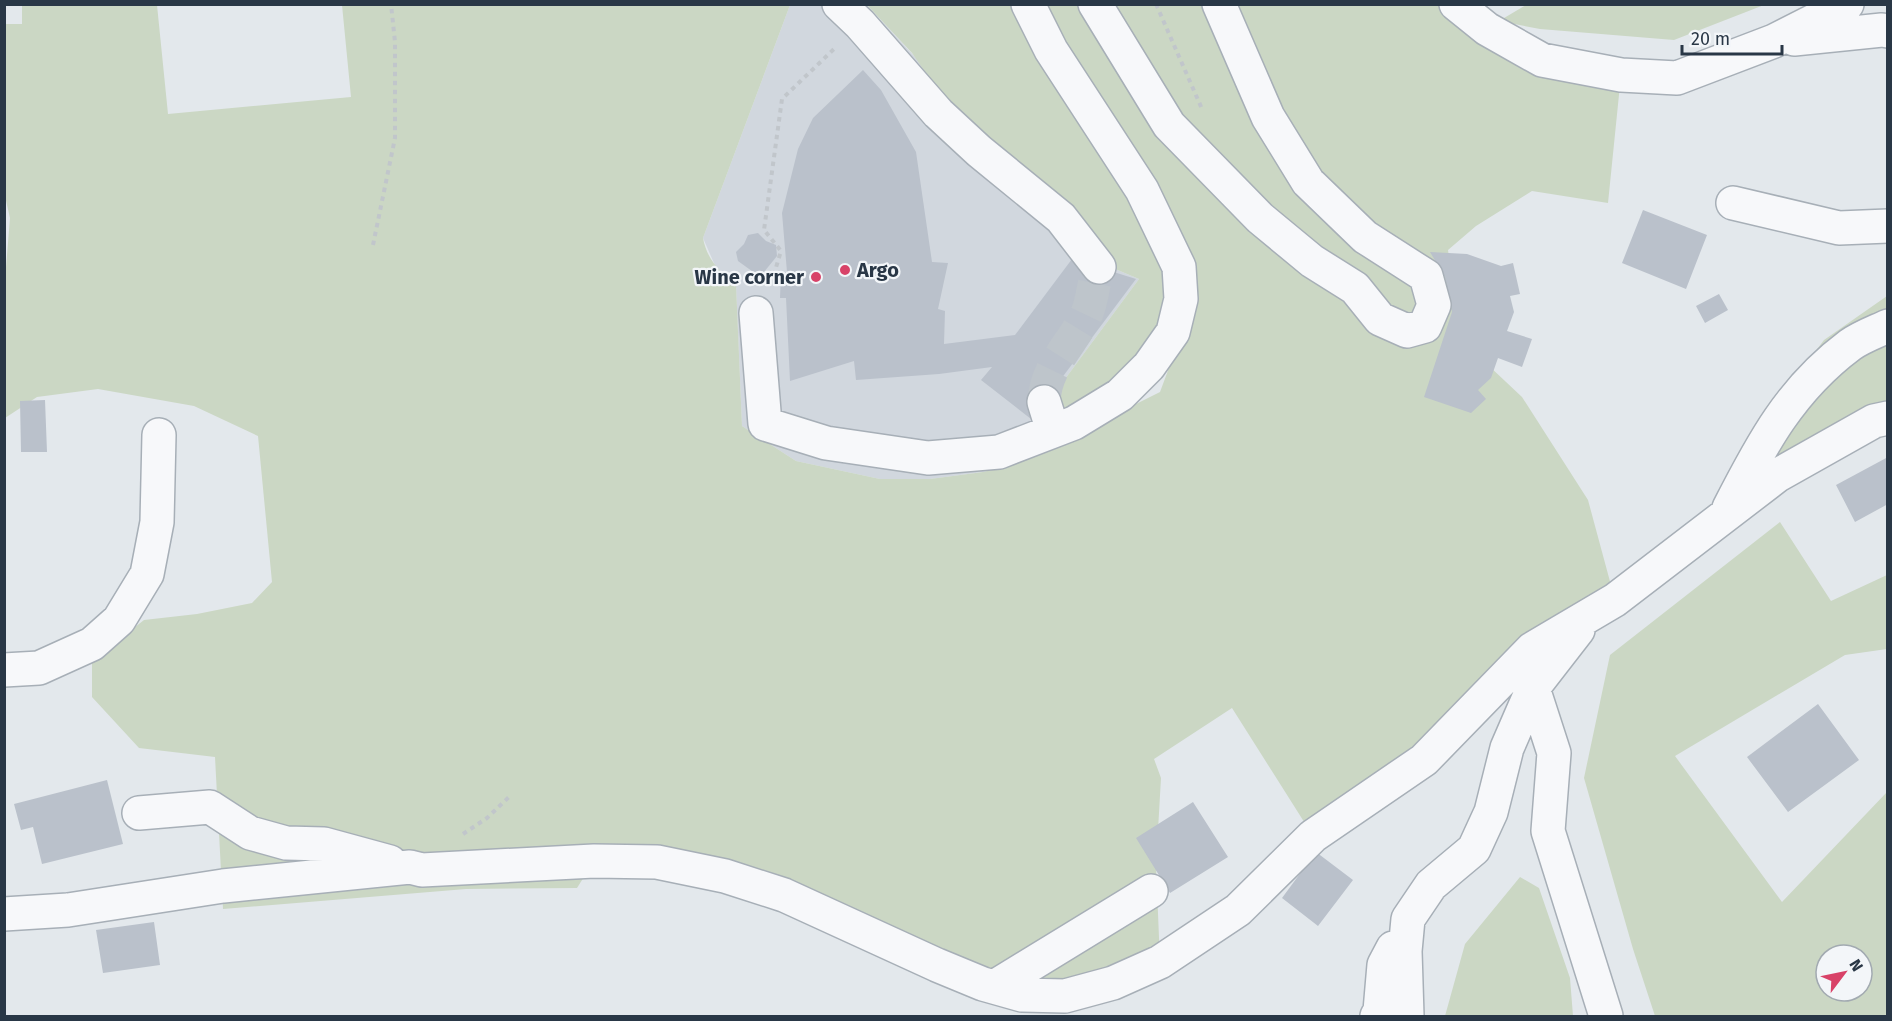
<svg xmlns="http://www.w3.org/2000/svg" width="1892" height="1021" viewBox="0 0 1892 1021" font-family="'Fira Sans',sans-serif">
	<rect width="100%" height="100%" fill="#e3e8ec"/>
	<path fill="#d1d7de" d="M790 5H867L1108 266 1139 279 1048 402 1062 441 1016 464 983 472 930 479H880L796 461 742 426 736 285 717 270 703 238Z"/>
	<path fill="#cbd7c4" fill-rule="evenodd" d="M22 5H157L168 114 351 97 342 5H790L703 238C707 260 720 272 736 284L742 426 796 461 880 479H930L983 472 1016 464 1160 392 1176 349 1166 299 1151 343 1113 381 1059 414 1048 402 1139 279 1108 266 952 111 912 53 867 5H1456L1487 29 1621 75 1608 203 1532 191 1476 226 1448 250 1454 292 1472 350 1522 397 1588 500 1615 600 1313 836 1232 708 1154 759 1161 778 1156 865 1160 962 1065 996 844 922 594 861 577 888 466 889 223 909 215 757 139 748 92 697V661L144 620 197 614 252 603 272 582 258 436 194 406 98 389 37 397 5 418 4 292 10 218 4 192V24H22Z
		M1526 5H1764L1674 40 1540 29 1499 21Z
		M1887 296V418L1778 475 1754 433 1824 340Z
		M1780 522 1831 601 1887 575V649L1845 655 1675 756 1782 902 1887 792V1016H1655L1633 949 1584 778 1610 655ZM1826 955H1862V991H1826Z
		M1520 877 1539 888 1570 978 1573 1016H1445L1465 944Z"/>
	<path fill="#bac1cb" d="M863 70 881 90 916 152 932 262 948 263 938 309 945 311 944 344 1015 335 1072 259 1136 279 1031 419 981 380 992 367 939 374 856 380 854 361 790 381 786 298H780L781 272H787L782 213 798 149 813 118Z
		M1643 210 1707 235 1686 289 1622 263Z
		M758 233 766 241 776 245 777 256 764 272 756 274 738 261 736 252 744 244 748 235Z
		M1430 252 1467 254 1501 266 1513 263 1520 294 1510 296 1514 312 1507 331 1532 339 1522 367 1498 358 1491 378 1478 390 1486 399 1471 413 1424 397 1452 312 1445 277Z
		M1719 294 1728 310 1705 323 1696 306Z
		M45 400 47 452H21L20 401Z
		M1888 457V504L1855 522 1836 485Z
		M1818 704 1859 760 1788 812 1747 757Z
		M107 780 123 844 42 864 33 827 21 830 14 804Z
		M1193 802 1228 857 1170 893 1136 838Z
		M1316 852 1353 880 1318 926 1282 898Z
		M154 922 160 965 103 973 96 930Z"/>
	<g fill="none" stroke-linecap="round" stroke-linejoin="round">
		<path stroke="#bec5cb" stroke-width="33" stroke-dasharray="33 16" stroke-linecap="butt" d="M1044 402C1045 366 1073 344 1087 313 1093 299 1093 282 1099 267"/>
		<defs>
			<path id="minor" d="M839 4 860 24 938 113 979 151 1061 218 1099 267
				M1095 4 1169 125 1260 218 1312 261 1355 288 1380 319 1407 331 1425 326 1434 305 1426 276 1365 237 1308 182 1268 117 1219 4
				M1456 4 1487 29 1542 60 1621 75 1677 78 1774 41 1847 4
				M1794 39 1882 30 1888 31
				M1733 203 1839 228 1888 226
				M756 313 765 424 826 443 928 458 999 452 1074 423 1120 395 1149 366 1173 332 1181 299 1179 267 1142 190 1051 50 1028 4
				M1044 402 1053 431
				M1729 508C1762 443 1791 389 1850 345 1861 337 1875 332 1888 326
				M4 670 39 668 92 644 119 620 147 574 157 522 159 435
				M1533 688 1554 753 1548 831 1606 1016
				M139 813 210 807 250 833 286 843 324 844 390 862
				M4 914 68 910 223 886 410 867 422 870 594 861 657 862 725 876 784 895 937 965 983 984 1022 995 1065 996 1113 983 1160 962 1238 910 1313 836 1424 760 1532 649 1615 600 1778 475 1874 421 1888 418
				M994 987 1151 891
				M1377 1016 1380 1011 1384 965 1393 948
				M1407 1016 1405 951 1408 919 1431 885 1474 849 1491 812 1507 748 1533 688 1578 630"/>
		</defs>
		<use href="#minor" stroke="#a7afb7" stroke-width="36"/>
		<path stroke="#c1c6cb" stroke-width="4" stroke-dasharray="4.5 4.5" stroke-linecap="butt" d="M1156 4 1202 109
			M373 245 395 138V42L391 4
			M771 284 781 251 764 230 782 99 836 47
			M463 834 487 818 511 795"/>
		<use href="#minor" stroke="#f7f8fa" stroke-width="33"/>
	</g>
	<g fill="#d84268" stroke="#f3f6f9" stroke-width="2">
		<circle cx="845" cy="270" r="6"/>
		<circle cx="816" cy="277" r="6"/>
	</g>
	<g text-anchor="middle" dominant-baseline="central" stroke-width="4.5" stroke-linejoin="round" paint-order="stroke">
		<g font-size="20" font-weight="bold" fill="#293746" stroke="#f3f6f9" text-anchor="start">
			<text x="857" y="270">Argo</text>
			<text x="804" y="277" text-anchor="end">Wine corner</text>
		</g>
	</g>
	<rect width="1892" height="1021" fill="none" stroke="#293746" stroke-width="12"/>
	<g transform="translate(1844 973) rotate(58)"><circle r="28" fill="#f3f6f9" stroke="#a2aab1" stroke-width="1.5"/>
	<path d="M0-4.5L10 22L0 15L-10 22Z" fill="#d84268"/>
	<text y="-9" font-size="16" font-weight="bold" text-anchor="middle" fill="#293746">N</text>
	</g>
	<path d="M1682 45v9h100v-9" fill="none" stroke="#293746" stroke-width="3"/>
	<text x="1691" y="45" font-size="18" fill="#293746" stroke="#f3f6f9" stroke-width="4.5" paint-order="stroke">20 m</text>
</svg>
